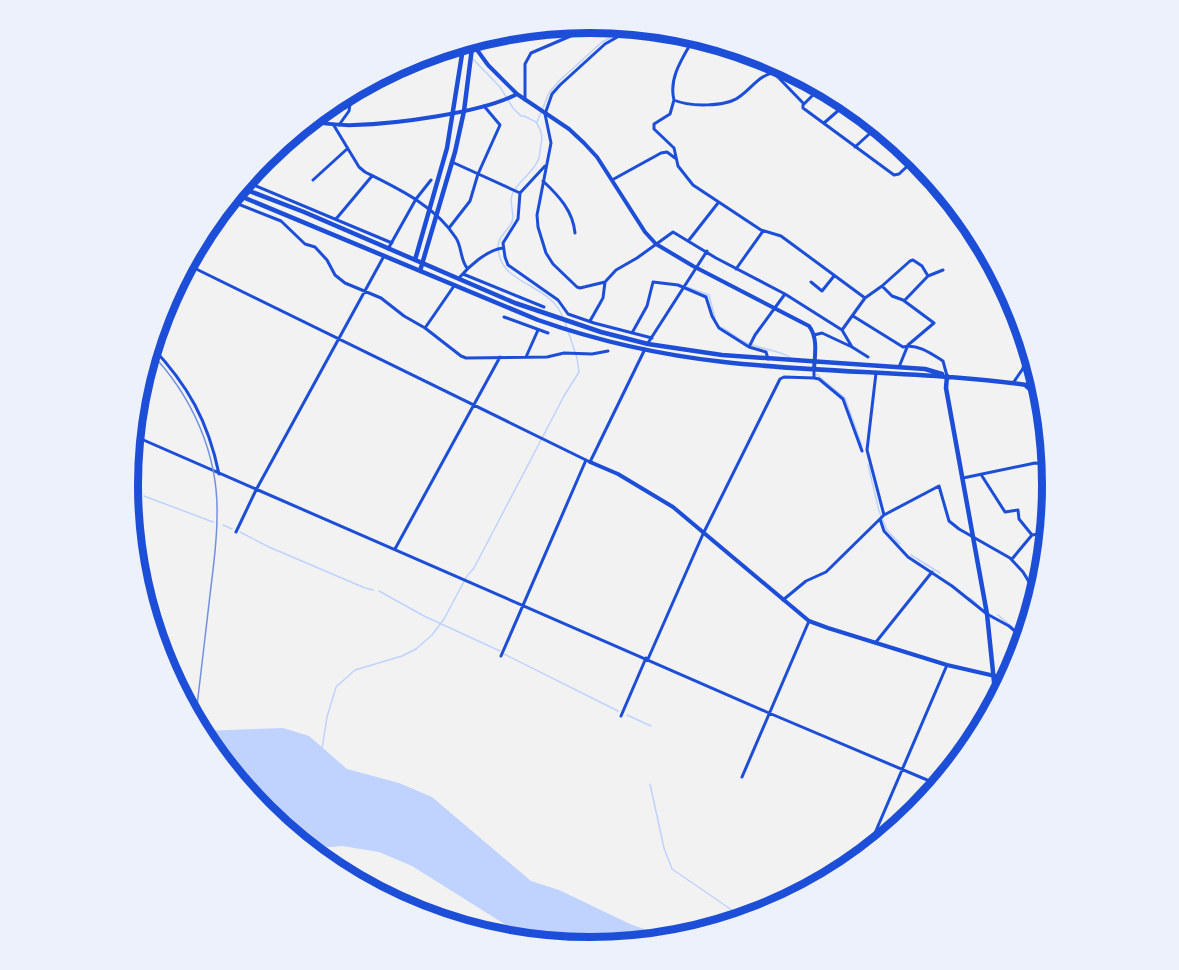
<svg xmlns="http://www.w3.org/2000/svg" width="1179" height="970" viewBox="0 0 1179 970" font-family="Literata,serif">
	<rect width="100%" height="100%" fill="#f2f2f2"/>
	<path fill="#bfd3fe" d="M283 728 309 736 347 769 399 783 432 797 531 881 559 890 630 924 647 930 654 929 670 940 590 947 533 942 412 866 379 852 342 846 307 849 262 812 205 742 199 731Z"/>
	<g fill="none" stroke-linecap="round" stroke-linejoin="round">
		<path stroke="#bfd3fe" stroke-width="1.5" d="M473 59 500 87 513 108 521 116H524L536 122
			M536 122C541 130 543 135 541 144 540 148 540 153 539 158 534 173 518 180 512 195 509 204 515 213 512 222 508 231 498 236 498 246 498 286 551 282 563 318
			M537 122 549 93 559 81 602 42 631 27
			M687 287 709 295 715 318
			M720 327C731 331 739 341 750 344 762 349 781 351 791 358
			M816 374 845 398 862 446
			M868 465 879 511 887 530 900 544
			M144 496 213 522
			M223 525 232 529
			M240 532 269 547 365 588 373 590
			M911 555 940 573
			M379 591 424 616 500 651
			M970 598 977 604
			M998 615 1024 637
			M504 654 618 711
			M627 715 651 726
			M322 749 327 717 336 687 355 670 402 656 416 649 432 635 444 619 467 576 474 568 564 396 579 372 577 358 565 322
			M650 784 664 848 672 869 745 919"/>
		<path stroke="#1d4ed8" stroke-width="3" d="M635 27 605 44 560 85 552 94 545 114 551 143 537 215 538 227 546 253 553 264 577 287 580 288 605 282 616 270 637 258 673 232 716 258 785 294 842 330 865 298 882 286 892 296 903 300 934 323 908 345 899 367
			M695 36C684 56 668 77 674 100 689 107 726 107 739 97 751 89 760 74 774 73L804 104
			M821 87 803 105V108L894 175 899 174 916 158
			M525 100V64L531 53 573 35 581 23
			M674 100 670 114 654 124V129L674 148 678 166 693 185 761 230 781 236 865 298
			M824 123 848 102
			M333 124 359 167 365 172C397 188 436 206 456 238 462 247 460 259 467 268
			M339 125 349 111 352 90
			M855 147 878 126
			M452 162 520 193
			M545 166 520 193 518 219 503 243 505 257 508 265 558 300 568 314 594 323 652 338
			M313 180 347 149
			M612 180 661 153 667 152 675 158
			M244 181 392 243
			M543 181C559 196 573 211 575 233
			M228 200 281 221 305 244 315 247 327 260 335 275 345 283 381 298 404 316 425 328 461 356 466 358 547 357 564 353 592 354 608 351
			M336 219 372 176
			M449 228 470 201 478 174 500 125 484 106
			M689 240 718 203
			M388 249 416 199 431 180
			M186 264 590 462 645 349
			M736 269 763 231
			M463 274 544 307
			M459 278C469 266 487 250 503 248
			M811 282 822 291 834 276
			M882 286 910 261 913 260 922 266 928 276
			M904 301 928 276 943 270
			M853 316 903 347C917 343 932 354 943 361L947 376
			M504 317 548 333
			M590 321 603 298 605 282
			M156 327 219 211
			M425 328 454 286
			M632 333 647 306 653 282 678 285 706 297 712 316 719 328 749 347 766 352 768 359
			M814 335 822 333 852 347 842 330
			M648 343 707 251
			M151 346C188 385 208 421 219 474
			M749 347 755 335 785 294
			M852 347 868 357
			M526 357 538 330
			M876 373 867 450 884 515
			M814 378 819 379 843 399 862 451
			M1013 383 1022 370 1030 352
			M1025 386 1044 403
			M132 435 769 713 939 785
			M982 476 1005 512 1018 510 1019 519 1032 535
			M963 478 1035 463 1050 465
			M880 519 884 531 908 557 952 586 987 614 1009 626 1024 639
			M236 532 256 490 384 256
			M395 549 500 357
			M1012 559 1032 535 1039 534 1048 523
			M783 600 806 581 826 572 884 515 939 486 949 521 959 529 1010 558 1023 572 1037 595
			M876 642 932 572
			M501 656 586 460
			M648 659 703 534 780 379 784 377 814 378V369
			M621 716 646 658
			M742 777 809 621
			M869 847 947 665"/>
		<path stroke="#1d4ed8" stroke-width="4" d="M472 43 488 65 517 94 569 129 584 143 597 157 645 232 656 244 693 266 809 326C818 337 815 355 814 369
			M307 121C323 123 338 126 354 125 394 124 482 113 517 94
			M590 462 618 474 673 507 809 621 828 628 947 665 1008 679"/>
		<path stroke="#1d4ed8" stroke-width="4.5" d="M239 187 304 212 515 303 601 332 648 344 722 355 925 369 942 374
			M233 193 538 320C598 341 660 355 724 362 829 374 936 371 1041 387
			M415 260 447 148 464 42
			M420 271 455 152 464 111 473 40
			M947 376 946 388 987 614 996 701"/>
		<path stroke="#7290e2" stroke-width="1.5" d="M149 351C192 395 219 455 217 517 217 543 213 569 210 595 205 638 200 680 195 723"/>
	</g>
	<path d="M0 0H1179V970H0ZM138 485a452 452 0 1 1 904 0a452 452 0 1 1-904 0Z" fill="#edf1fc" fill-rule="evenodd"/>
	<path fill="none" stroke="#1d4ed8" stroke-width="8" d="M138 485a452 452 0 1 1 904 0a452 452 0 1 1-904 0Z"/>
</svg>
